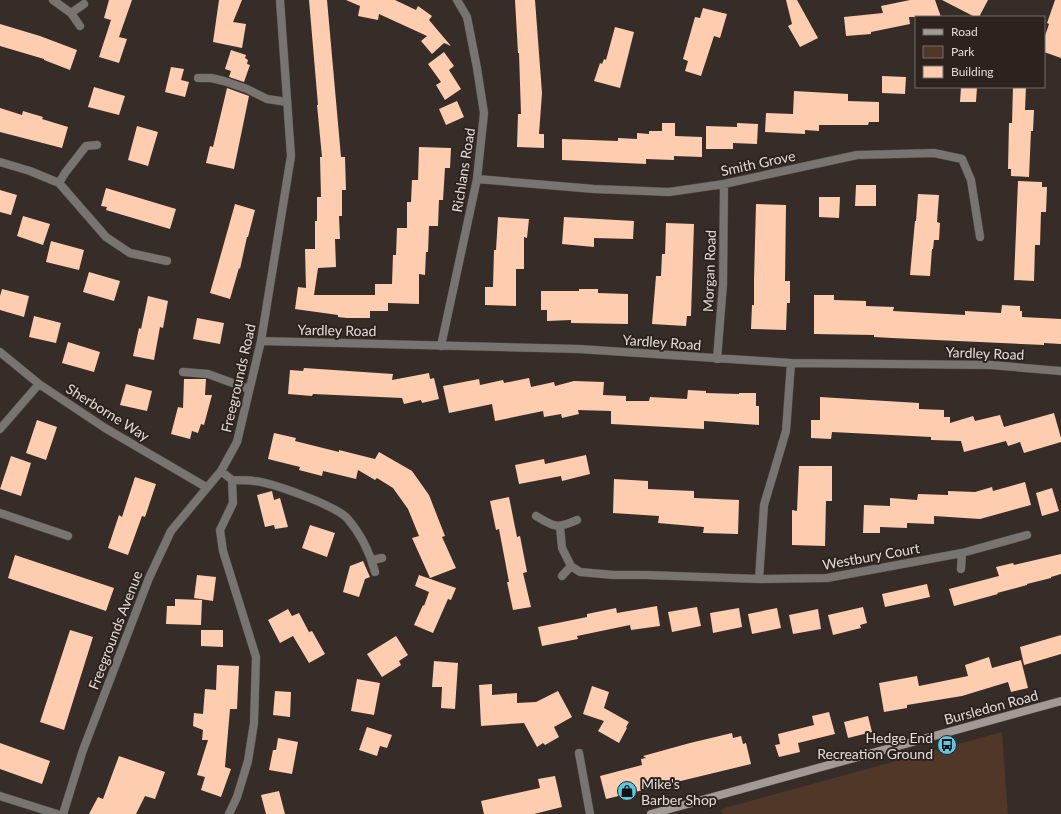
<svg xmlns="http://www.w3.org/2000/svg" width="1061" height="814" viewBox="0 0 1061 814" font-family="Lato,sans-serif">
	<rect width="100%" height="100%" fill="#362d28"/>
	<path fill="#513728" d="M1002 732 1008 814H722L721 809Z"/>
	<path fill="#fecdb0" d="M109 0H132L119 37 127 39 119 63 99 57 111 20 104 18Z
		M219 0H242L233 22 246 24 242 48 213 42Z
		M309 0H327L341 157H345L346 190H342V216H339L340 239H335L336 267 318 268 314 295H375V284H392L393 255H396L397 228H407V202H411L412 180H418L419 147 451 148 450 168H445L443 200H439L438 226H429L428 252H426L425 275 419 274V304L388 303V311H370V318H347L338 317V315L295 309 298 287 306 288 305 249H315V221H317V197H321L320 157H322L317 105H318Z
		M346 0H395L416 10 418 6 432 16 429 20 451 46 444 43 432 54 421 41 427 36 379 14 378 20 358 16 360 6Z
		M515 0H535L542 93 539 134H544V148L517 147 518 114H521L519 53H518Z
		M786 0H797L818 38 800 47 788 26 792 24Z
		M910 0H935L941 17H909L910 24 871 32V34L846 36 844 17 883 13 881 6Z
		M942 0H988L979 17H975Z
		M1055 0H1061V58L1044 52V39L1049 24 1047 23Z
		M703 8 727 14 720 38 714 36 701 76 685 71 688 61 683 59 695 17 700 18Z
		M0 24 40 36 77 50 70 70 44 60V59L0 46Z
		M615 27 634 32 620 88 594 81 600 63 602 64 604 59 606 60Z
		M231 50 246 55 245 58 248 60 247 64 250 65 244 82 229 77 231 71 225 69Z
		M444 52 454 66 449 70 461 89 445 100 436 85 441 82 428 64Z
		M171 67 184 69 181 80 189 82 185 97 165 92Z
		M882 76 906 77 905 94 882 93Z
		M94 87 125 96 119 115 88 107Z
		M961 87H977L976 102H960Z
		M1013 87H1026L1025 110H1034L1033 131H1031L1029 177 1011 176V169H1008L1009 123H1012Z
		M227 88 249 96 234 169 206 163 210 146 213 147Z
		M794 91 848 94V101L879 102V122H869L868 125H819V131L805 130V134L765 132 766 113 793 114Z
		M457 101 464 117 446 125 439 109Z
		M0 108 22 115 23 111 43 117 42 119 68 127 62 148 0 132Z
		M662 123H675V136L702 137V157L674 156V160L646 159V164L562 160V139L618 141V138L637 139V133L649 134V131H662Z
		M737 123 758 124 757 144 733 143V149H706V126L737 127Z
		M137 126 158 132 148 166 128 160Z
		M1018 181 1042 182V187H1047L1046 212H1041L1040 245H1035L1034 281 1014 280Z
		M856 185H876V206H855Z
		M106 188 176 209 170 229 106 210 107 207 101 206Z
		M0 190 17 195 11 215 0 212Z
		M918 194 939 195 937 222 940 223 939 240H934L933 249H932L930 276 910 275 915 221H916Z
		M819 197H840L839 218 819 217Z
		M235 204 255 210 248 237H247L240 269 239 268 230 299 210 293Z
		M756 204 786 205 785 281H790V303H787L786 330 751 329 752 305H754V280Z
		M23 216 50 224 43 245 17 236Z
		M498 217 529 219 527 238 524 237V269H516V306L485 305V287H493L494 250H496Z
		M564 217 634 221 633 239 594 238V247L562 244Z
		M666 223 694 224 691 316H687L686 326 652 324 656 276H661L662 254H665Z
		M51 241 84 250 79 270 46 262Z
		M89 272 120 281 114 301 83 292Z
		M2 289 29 296 24 317 0 310V296Z
		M579 289H598V293L628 294V324L571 323V320L547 321V310H541V291H579Z
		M814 295H834V300L866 301V306L894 307 893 311 965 315V311L1001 313 1002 305 1020 306V311H1022V317L1061 319V344L1044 343V345L892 338 874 337V335L814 334Z
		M148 296 168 301 163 328 160 327 154 360 133 356 139 328 141 329Z
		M34 316 61 323 56 343 29 337Z
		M197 318 224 323 220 344 193 339Z
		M68 342 100 352 94 372 62 363Z
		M304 368 393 374 392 380 429 373 430 379 434 378 439 399 422 403 421 400 404 404 402 398 313 394 312 396 288 394 290 370 303 371Z
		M529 378 531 387 554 382 555 386 574 381 604 382 603 395 626 396V401H649L650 397 687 399 688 390 706 391V393L739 394V393H756V406H759V425L704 421V429L611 424V411L578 410 579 414 562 418 561 414 544 417 543 411 495 421 492 404 449 413 443 386 479 379 480 385 503 380 504 383Z
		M184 379H206L205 395H212L204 425 201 424 198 433 192 431 190 439 171 434 178 407 183 408Z
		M126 384 152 391 147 411 120 405Z
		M820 397 919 403V409L944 410V417H950V423L973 416 975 421 1000 415 1004 427 1054 413 1061 438V442L1024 453 1020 442 1008 446 1006 441 964 452 961 441 931 440V437L832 432 831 439 811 438V420H820Z
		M37 420 57 427 46 460 26 453Z
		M274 433 296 438 295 441 339 452V450L375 459 379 452 412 471 429 495 445 536 442 537 456 568 430 578 412 538 419 536 408 509 393 488 377 478 375 480 358 470 356 479 323 471 322 476 299 470 300 467 268 459Z
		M586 455 590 474 562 481 561 476 519 484 515 465 544 459 545 464Z
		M11 456 31 463 21 496 0 489Z
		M799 466H832V501H826L825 546 792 545V510L797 511Z
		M135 477 156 484 145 517 142 516 128 555 108 548 119 515 122 517Z
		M614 479 648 481V489L694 491V498L739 500 738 534 703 533 704 527 658 523 659 516 613 513Z
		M1025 482 1031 505 980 519 934 516V524L907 523V528L880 527V533H863L864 505 890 506V498L917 500 918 494 948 495V491L975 492 992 487 993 491Z
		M1052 488 1059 511 1042 516 1036 493Z
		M272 491 274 500 280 498 288 527 275 529 274 525 265 527 257 495Z
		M509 497 517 537 520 536 527 572 523 573 531 607 513 610 507 582H509L499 529 496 530 490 501Z
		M310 525 335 533 327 557 302 548Z
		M1061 554V574L1051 577V578L1027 584V585L997 593 998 594 954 606 949 589 999 576 996 567 1013 563 1014 565Z
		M15 555 114 588 106 611 8 578Z
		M363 561 370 577 365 579 359 597 343 592 350 566Z
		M197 575 216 577 213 601 194 598Z
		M419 575 456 588 451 600 448 599 433 633 414 625 423 605 424 606 429 592 415 586Z
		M927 584 930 597 885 607 882 594Z
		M175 599 202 600 201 625 166 624 167 606H175Z
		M657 606 660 626 631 630 630 625 577 636 578 639 542 646 538 627 587 617V614L616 608 617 613Z
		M697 607 701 626 672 632 668 612Z
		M863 607 867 623 860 625 861 628 833 635 828 615Z
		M739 608 742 627 713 633 710 613Z
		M777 608 781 628 752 634 748 614Z
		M288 609 292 616 299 613 309 632 312 631 325 654 309 663 293 636 280 643 268 620Z
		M818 609 821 629 793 634 789 615Z
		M70 630 93 637 64 730 40 722Z
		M201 630H223V647L201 646Z
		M1061 635V654L1024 665 1020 647Z
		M396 636 408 655 399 661 401 665 382 677 367 654Z
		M989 657 992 668 1021 660 1028 688 1011 692 1008 682 962 696 907 705V708L884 712 879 683 917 676 919 686 968 676 965 665Z
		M434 661 458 663 455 709 441 708 442 687H432Z
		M217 665 239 666 237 709H230L225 767 231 769 221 797 201 790 205 777 197 775 208 740H202L203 730 193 726 194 713 203 714 205 689 216 690Z
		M357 679 380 683 374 715 351 711Z
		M492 684V695L517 693V703L536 702 558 691 572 717 554 727 559 737 545 745 543 743 537 747 524 723 481 726 479 685Z
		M592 686 609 692 604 708 629 722 626 727 627 728 619 743 598 731 604 721 583 714Z
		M275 691 291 692 290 717 273 715Z
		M829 712 835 734 798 743 800 752 779 757 775 745 780 744 778 734 814 725 812 716Z
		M868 716 872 732 848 738 844 722Z
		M367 727 392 735 387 748 380 746 377 756 359 750Z
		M732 733 733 738 741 736 743 744 746 743 751 764 606 799 600 776 642 765 641 759 646 758 643 756 690 743Z
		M278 738 298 742 292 774 269 770 273 750H276Z
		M0 743 50 761 42 784 0 769Z
		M119 756 165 772 155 799 145 796 136 814H89L98 797 103 799Z
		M555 776 562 807 534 814H484L481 801 540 788 538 779Z
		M279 791 285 814H266L261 795Z"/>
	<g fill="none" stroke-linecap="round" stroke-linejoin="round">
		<defs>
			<path id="lane" d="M198 78H211L224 81 247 89 267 99 287 102
				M183 372 208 374 249 389"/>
			<path id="street" d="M53 0 71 13 80 26
				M71 13 84 4
				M0 162 30 171 59 183 106 237 130 253 167 261
				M477 179 594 189 669 192 724 184 857 155 934 153 962 159 971 180 980 237
				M59 183 65 173 86 146 97 145
				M261 341 579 349 791 363 991 365 1061 371
				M441 346 477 179 484 113 477 68 467 17 457 0
				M0 352 39 384 105 428 206 487
				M717 359 723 284 724 184
				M0 429 39 384
				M221 471 232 480 233 503 220 530 223 551 256 657 254 723 248 761 237 797 229 814
				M232 480C239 480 247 480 254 481 273 483 334 505 347 518 360 533 370 553 375 572
				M0 513 68 536
				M536 516C554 527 557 529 577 520
				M560 527 562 548 571 566 580 572 614 575H646L759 579 827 578 962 553 1027 535
				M372 560 382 558
				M961 569 962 553
				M562 576 571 566
				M759 579 764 505 786 431 791 363
				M579 753 590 814
				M0 796 57 814
				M63 814 83 750 149 578 171 531 221 471 237 442 261 341 291 156 280 0"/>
			<path id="secondary" d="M651 814 1061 701"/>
		</defs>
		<use href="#lane" stroke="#524944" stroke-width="9"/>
		<use href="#street" stroke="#524944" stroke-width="9"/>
		<use href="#secondary" stroke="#524944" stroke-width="9"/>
		<use href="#lane" stroke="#787471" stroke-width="8"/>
		<use href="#street" stroke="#787471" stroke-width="8"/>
		<use href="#secondary" stroke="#a29a96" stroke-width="8"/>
	</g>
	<defs>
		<symbol id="bus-disc" viewBox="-11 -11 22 22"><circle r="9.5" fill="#57c9e2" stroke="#2c231f"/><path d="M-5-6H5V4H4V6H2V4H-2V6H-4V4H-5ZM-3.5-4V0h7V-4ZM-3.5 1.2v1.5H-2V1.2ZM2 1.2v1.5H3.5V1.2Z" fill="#111"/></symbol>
		<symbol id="shop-disc" viewBox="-11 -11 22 22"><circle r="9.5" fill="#57c9e2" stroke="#2c231f"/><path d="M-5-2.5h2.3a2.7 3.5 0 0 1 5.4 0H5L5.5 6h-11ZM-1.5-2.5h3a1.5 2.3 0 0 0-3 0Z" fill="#111"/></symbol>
	</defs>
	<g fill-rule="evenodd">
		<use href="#bus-disc" x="936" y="734" width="22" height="22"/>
		<use href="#shop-disc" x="616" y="780" width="22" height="22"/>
	</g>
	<g text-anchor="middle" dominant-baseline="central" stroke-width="4" stroke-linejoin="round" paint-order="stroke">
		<g font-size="14" fill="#e2dcd9" stroke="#2c231f">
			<text transform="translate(758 163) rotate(-12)">Smith Grove</text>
			<text transform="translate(463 170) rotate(-81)">Richlans Road</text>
			<text transform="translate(709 271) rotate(-88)">Morgan Road</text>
			<text transform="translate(337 330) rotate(1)">Yardley Road</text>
			<text transform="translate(662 342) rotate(4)">Yardley Road</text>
			<text transform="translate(985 353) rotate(2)">Yardley Road</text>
			<text transform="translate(238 378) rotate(-77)">Freegrounds Road</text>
			<text transform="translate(108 412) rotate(32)">Sherborne Way</text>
			<text transform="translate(871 556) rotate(-10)">Westbury Court</text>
			<text transform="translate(115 630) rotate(-69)">Freegrounds Avenue</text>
			<text transform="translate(991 707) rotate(-15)">Bursledon Road</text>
		</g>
		<g font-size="14" fill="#e2dcd9" stroke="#2c231f" text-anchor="end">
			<text x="933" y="737">Hedge End<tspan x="933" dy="16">Recreation Ground</tspan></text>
			<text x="641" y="783" text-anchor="start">Mike's<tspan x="641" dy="16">Barber Shop</tspan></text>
		</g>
	</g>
	<rect x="915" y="16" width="130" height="72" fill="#2c231f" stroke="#756d69"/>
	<rect x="923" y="29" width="20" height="6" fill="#a29a96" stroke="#756d69"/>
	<text x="951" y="36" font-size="12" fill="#e2dcd9">Road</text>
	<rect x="923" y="46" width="20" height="12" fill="#513728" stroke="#756d69"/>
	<text x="951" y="56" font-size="12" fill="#e2dcd9">Park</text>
	<rect x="923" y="66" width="20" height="12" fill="#fecdb0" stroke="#756d69"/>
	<text x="951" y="76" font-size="12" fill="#e2dcd9">Building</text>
</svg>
